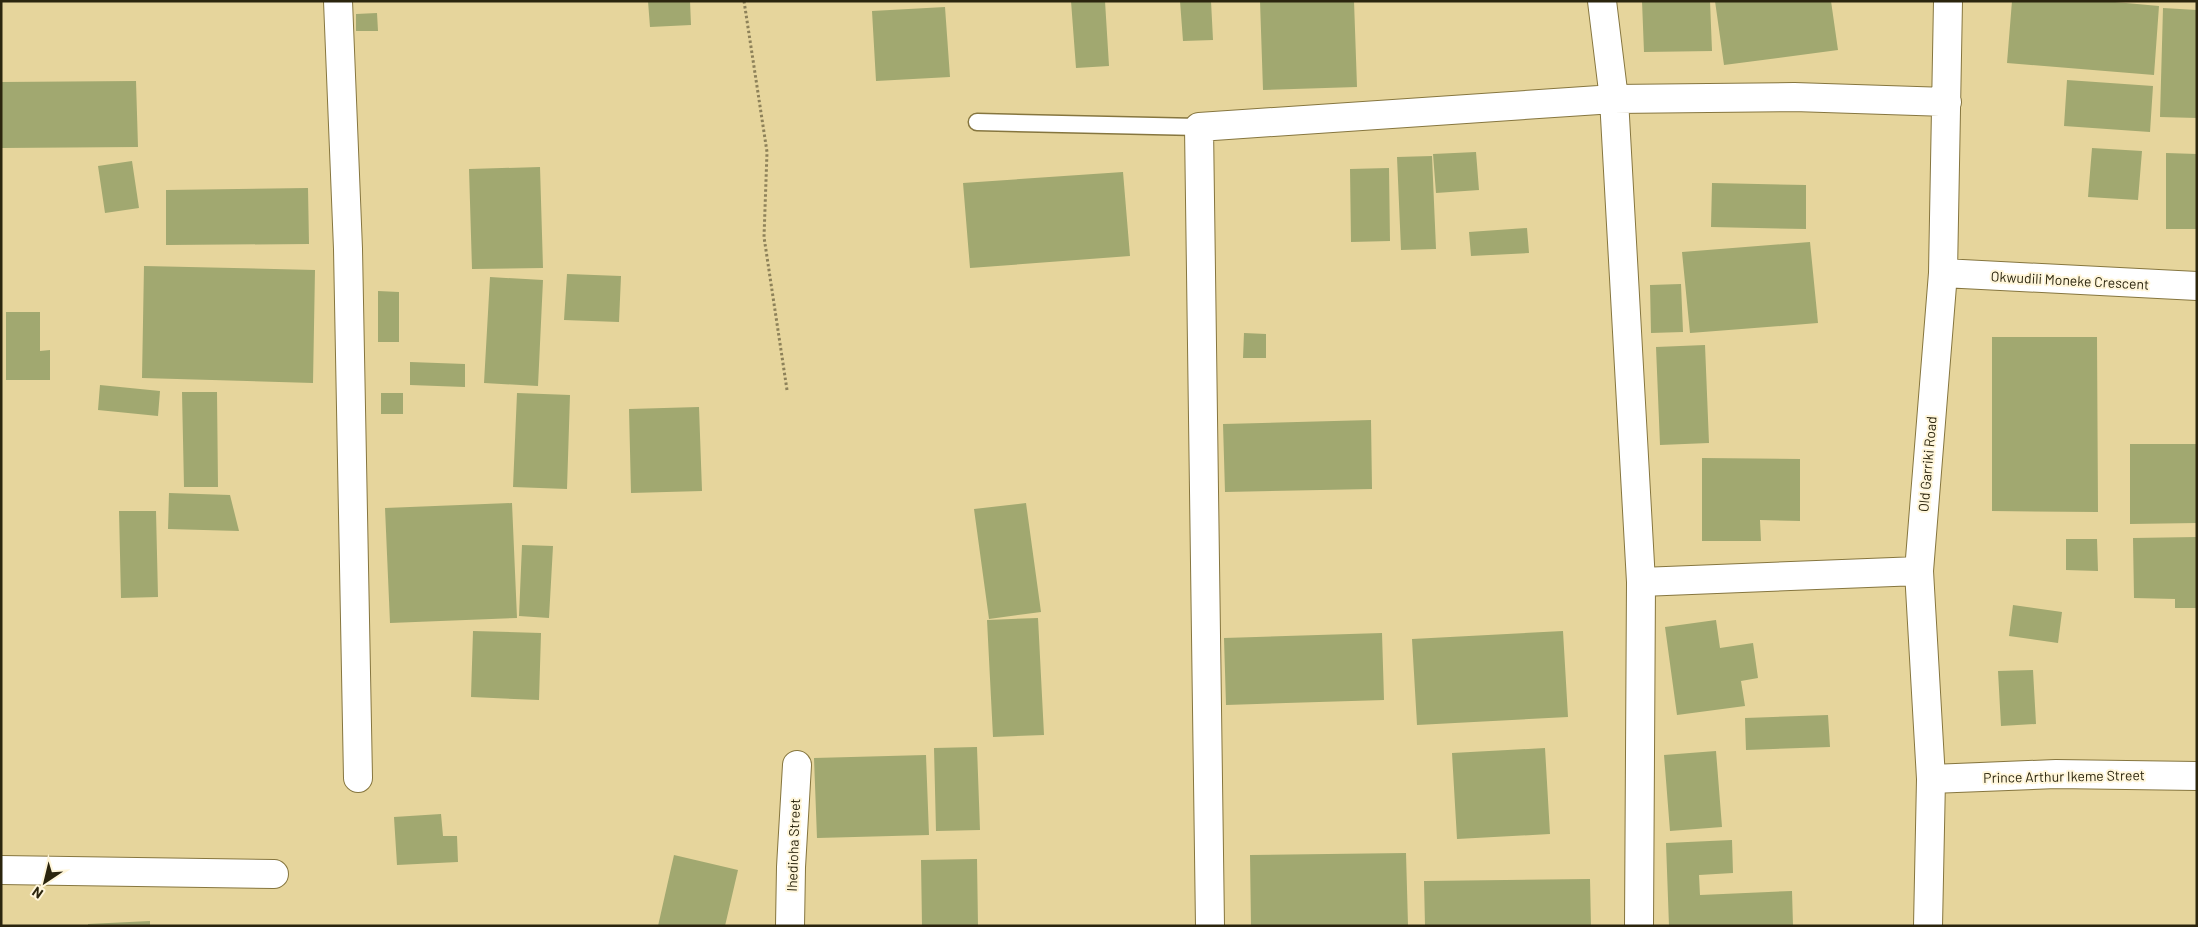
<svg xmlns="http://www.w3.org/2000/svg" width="2198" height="927" viewBox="0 0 2198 927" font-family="Barlow,sans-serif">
	<rect width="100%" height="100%" fill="#e6d59c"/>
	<path fill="#a1a870" d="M648 1H690L691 25 650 27Z
		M1071 1H1105L1109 66 1076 68Z
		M1180 1H1211L1213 40 1183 41Z
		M1260 1H1354L1357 87 1263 90Z
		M1642 1H1710L1712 51 1644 52Z
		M1715 1H1831L1838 50 1724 65Z
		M2012 1H2104L2159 6 2154 75 2007 63Z
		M945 7 950 77 876 81 872 11Z
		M2163 8 2197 10V118L2160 117Z
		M377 13 378 31H356V14Z
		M2067 80 2153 86 2150 132 2064 126Z
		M136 81 138 147 1 148V82Z
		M2092 148 2142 151 2138 200 2088 197Z
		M1476 152 1479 190 1436 193 1433 154Z
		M2166 153 2197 154V229H2166Z
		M1432 156 1436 249 1401 250 1397 157Z
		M132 161 139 208 105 213 98 166Z
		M540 167 543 268 472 269 469 169Z
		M1389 168 1390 241 1351 242 1350 169Z
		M1123 172 1130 256 970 268 963 183Z
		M1712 183 1806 185V229L1711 227Z
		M308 188 309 244 166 245V190Z
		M1527 228 1529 253 1471 256 1469 232Z
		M1810 242 1818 323 1690 333 1682 252Z
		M144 266 315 270 313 383 142 378Z
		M567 274 621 276 619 322 564 320Z
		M490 277 543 280 538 386 484 383Z
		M1681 284 1683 332 1651 333 1650 285Z
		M378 291 399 292V342H378Z
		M6 312H40V351L50 350V380H6Z
		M1244 333 1266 334V358H1243Z
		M1992 337H2097L2098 512 1992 511Z
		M1705 345 1709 443 1660 445 1656 347Z
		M410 362 465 364V387L410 385Z
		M100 385 160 391 158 416 98 410Z
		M182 392H217L218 487H184Z
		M381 393H403V414H381Z
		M517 393 570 395 567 489 513 487Z
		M699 407 702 491 631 493 629 409Z
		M1371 420 1372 489 1225 492 1223 424Z
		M2130 444H2197V523L2130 524Z
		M1702 458 1800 459V521L1760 520 1761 541H1702Z
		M169 493 230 495 239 531 168 529Z
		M512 503 517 618 390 623 385 508Z
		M1026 503 1041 612 989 619 974 509Z
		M119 511H156L158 597 121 598Z
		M2197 537V608H2175V599L2134 598 2133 538Z
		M2066 539H2097L2098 571 2066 570Z
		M522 545 553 546 549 618 519 616Z
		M2013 605 2062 612 2058 643 2009 636Z
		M1038 618 1044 735 993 737 987 620Z
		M1716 620 1720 648 1753 643 1758 678 1741 681 1745 706 1677 715 1665 627Z
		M473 631 541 633 539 700 471 697Z
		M1563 631 1568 717 1417 725 1412 639Z
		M1382 633 1384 700 1226 705 1224 638Z
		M2033 670 2036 724 2001 726 1998 671Z
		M1828 715 1830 747 1746 750 1745 718Z
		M977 747 980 830 936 831 934 748Z
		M1545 748 1550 834 1457 839 1452 753Z
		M1716 751 1722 827 1670 831 1664 755Z
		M926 755 929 835 817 838 814 758Z
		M441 814 443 836H457L458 862 397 865 394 817Z
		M1732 840 1733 873 1699 875 1700 895 1792 891 1793 926H1669L1666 843Z
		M1406 853 1408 925 1251 926 1250 855Z
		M674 855 738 870 725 926H658Z
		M977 859 978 926H922L921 860Z
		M1590 879 1591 926H1425L1424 881Z
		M150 921V926H88V924Z"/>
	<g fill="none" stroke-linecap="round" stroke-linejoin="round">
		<defs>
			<path id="lane" d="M977 122 1199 127"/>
			<path id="street" d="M338 1 348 249 358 778
				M1602 1 1614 99 1641 582 1639 926
				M1943 273 2197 286
				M1641 582 1919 571
				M1931 779 2056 774 2197 776
				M1 870 274 874
				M790 926 791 867 797 765
				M1210 926 1199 127 1614 99 1794 97 1947 102
				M1928 926 1931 779 1919 571 1943 273 1948 1"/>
		</defs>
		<use href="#lane" stroke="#86763f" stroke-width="19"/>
		<use href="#street" stroke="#86763f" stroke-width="30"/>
		<path stroke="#8d8159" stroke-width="3" stroke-dasharray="2.5 2.5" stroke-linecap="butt" d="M744 1 767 152 764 237 787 390"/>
		<use href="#lane" stroke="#fff" stroke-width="16"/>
		<use href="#street" stroke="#fff" stroke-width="28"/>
	</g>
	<g text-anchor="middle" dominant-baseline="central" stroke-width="4" stroke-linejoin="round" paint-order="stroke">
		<g font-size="14" fill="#2b250e" stroke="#fff6da">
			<text transform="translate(2070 280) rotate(3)">Okwudili Moneke Crescent</text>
			<text transform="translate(1927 464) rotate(-85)">Old Garriki Road</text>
			<text transform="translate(2064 776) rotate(-1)">Prince Arthur Ikeme Street</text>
			<text transform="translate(793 845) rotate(-88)">Ihedioha Street</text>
		</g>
	</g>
	<rect width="2198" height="927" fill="none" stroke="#2b250e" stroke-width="5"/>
	<g transform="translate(45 882) rotate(215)" stroke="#fff6da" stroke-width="4" paint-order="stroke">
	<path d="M0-4L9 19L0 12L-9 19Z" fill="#2b250e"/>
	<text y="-8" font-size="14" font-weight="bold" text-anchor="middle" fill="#2b250e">N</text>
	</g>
</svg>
